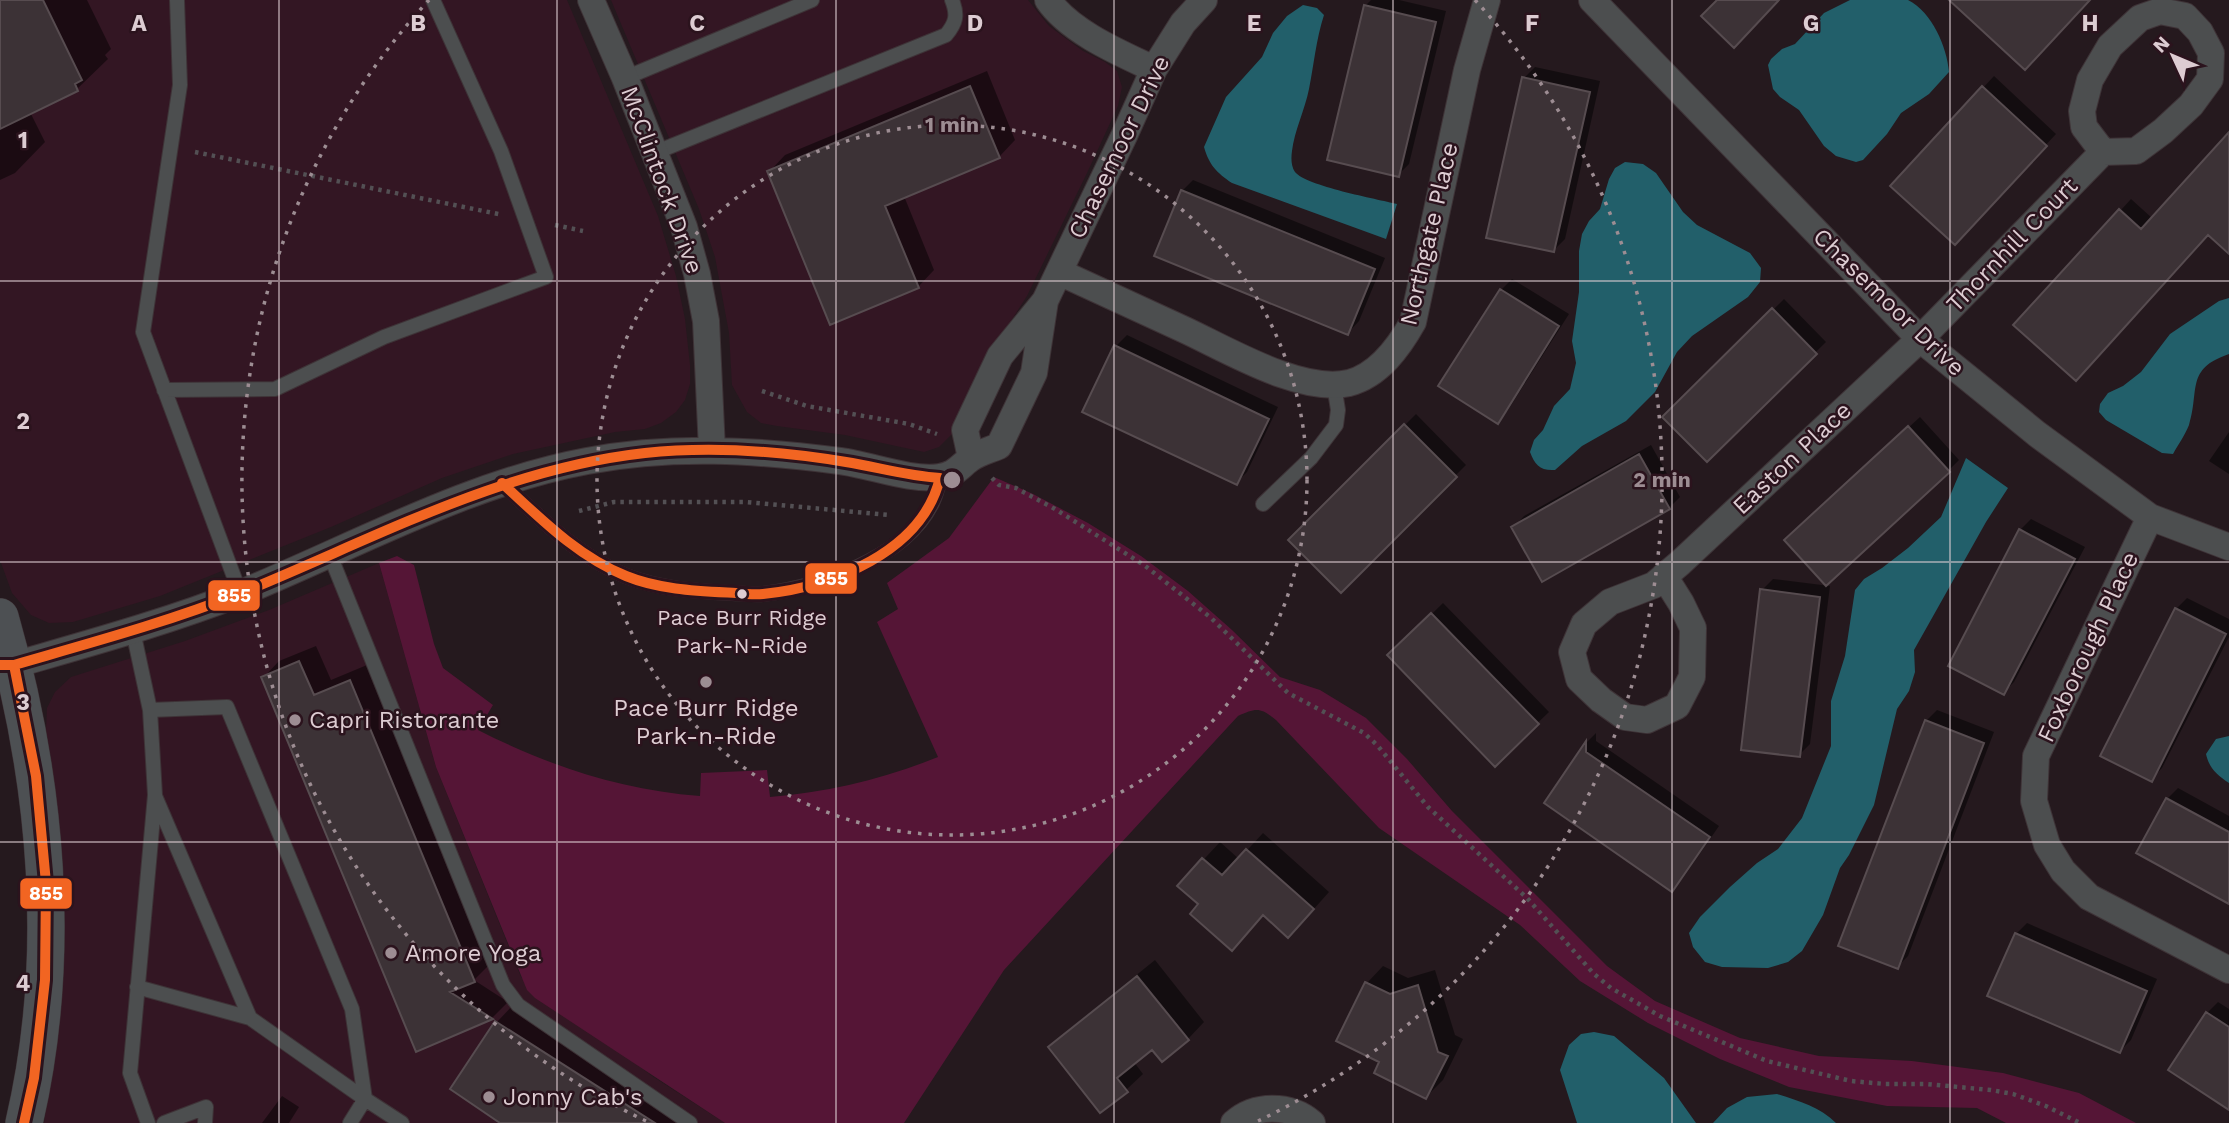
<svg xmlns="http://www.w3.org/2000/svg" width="2229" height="1123" viewBox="0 0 2229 1123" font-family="'Work Sans',sans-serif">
	<rect width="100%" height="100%" fill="#25191e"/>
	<path fill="#331623" d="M0 0H567L658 216 676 276 685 319 690 365V384L685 400 676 412 661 423 645 429 615 432 513 454 442 478 331 527 160 596 73 622 49 623 31 615 12 593 0 560Z
		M611 0H1028L1049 26 1083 51 1105 62 1117 71 1122 87 1118 106 1087 173 1027 296 994 347 952 434 939 447 924 452 845 435 777 426 761 423 747 412 732 385 729 333 715 257 699 209Z
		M379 563 436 767 521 977 652 1076 725 1123H44L60 1012 61 861 52 766 46 730 47 708 55 692 71 677 185 641 269 610Z"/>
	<path fill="#551536" d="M994 477 1033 494 1088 523 1141 556 1188 591 1232 630 1280 677 1320 690 1366 718 1407 759 1452 811 1607 966 1655 1001 1740 1038 1819 1056 1912 1061 2003 1073 2079 1093 2136 1123H2006L1977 1108 1887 1106 1789 1087 1720 1059 1648 1023 1580 981 1520 925 1379 828 1276 720C1260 707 1256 708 1238 716L1004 970 904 1123H725L535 998 527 990 436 767 379 563 397 556 414 565 434 644 443 668 493 705 478 730C549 766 621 790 700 796L701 773 767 770 770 797C828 792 884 779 938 757L877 622 898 609 887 583 949 538Z"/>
	<path fill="#225f6a" d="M1850 0H1908C1932 12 1947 47 1949 72L1929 94 1901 113 1887 134 1863 160 1856 162 1836 156 1824 146 1799 110 1780 97 1773 89 1768 65 1771 59 1782 49 1795 44 1824 13Z
		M1303 5 1317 8 1324 15C1316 40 1314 64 1309 89 1305 109 1294 132 1292 151 1291 158 1291 166 1295 172 1306 186 1377 199 1397 204L1386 239 1232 183C1217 173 1209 165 1204 147L1226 97 1262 57 1273 33 1287 16Z
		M1625 162 1643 164 1656 173 1683 212 1697 225 1750 253 1761 268 1760 282 1748 297 1692 336 1677 352 1655 392 1626 421 1582 446 1555 470C1540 471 1535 465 1530 452L1534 440 1543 430 1554 406 1570 389 1576 363 1572 341 1579 292V251L1582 234 1589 221 1600 209 1609 179 1615 168Z
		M2229 298V354C2185 369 2200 390 2189 425 2185 435 2178 445 2173 454L2162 453 2106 420 2099 412 2100 404 2108 393 2123 386 2141 372 2170 334 2219 301Z
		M1966 458 2008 488 1986 522 1914 650 1915 672 1909 691 1897 709 1874 805 1849 855 1840 868 1823 915 1802 951 1788 962 1768 968 1722 967 1705 962 1693 947 1689 933 1700 917 1730 887 1757 863 1778 849 1802 818 1831 746V701L1845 656 1855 590 1864 579 1882 568 1908 548 1941 517Z
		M2229 736V783C2217 775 2209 768 2206 754L2216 739Z
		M1594 1032 1614 1036 1664 1078 1696 1123H1577L1560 1070 1569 1045 1581 1034Z
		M1777 1094C1799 1101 1820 1107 1836 1123H1713L1727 1108 1747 1097Z"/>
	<path fill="#0007" d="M0 0H87L111 49 105 55 108 59 77 89 30 112 45 142 15 173 0 180Z
		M1371 0H1399L1446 11 1409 164 1398 175 1365 6Z
		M1535 67 1600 81 1565 239 1554 250 1524 78Z
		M987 71 1015 140 999 157 904 196 934 270 918 287 769 172 785 155Z
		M1994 76 2056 134 1965 232 1893 185Z
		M2229 135V252L2209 233 2016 325 2131 199 2152 218Z
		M1193 180 1385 258 1359 321 1348 333 1182 191Z
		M1512 279 1569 314 1508 410 1497 421 1501 290Z
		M1784 299 1826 342 1707 460 1665 417Z
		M1127 335 1278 407 1247 472 1236 483 1116 346Z
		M1416 414 1466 465 1341 590 1290 540Z
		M1920 417 1959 460 1948 471 1798 529Z
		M2229 432V474L2209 461Z
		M1651 445 1680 497 1669 508 1513 528 1524 516Z
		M2031 519 2085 547 2014 682 2003 693 2020 530Z
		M1773 579 1830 586 1810 744 1799 755 1762 590Z
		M2187 598 2229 619V637L2162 768 2151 779 2176 609Z
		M1443 603 1549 712 1495 764 1390 655Z
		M316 646 331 680 367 665 490 964 474 980 508 1002 492 1018 416 1049 263 678 279 661Z
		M1937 710 1994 732 1908 956 1897 967 1926 721Z
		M1596 733V741L1719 826 1683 878 1671 889 1546 802 1587 742Z
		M2178 788 2229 816V902L2167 799Z
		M1263 833 1329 892 1305 919 1264 914 1248 932 1200 904 1179 886 1220 842 1239 859Z
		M2027 923 2157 979 2131 1040 2120 1051 2016 934Z
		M1155 960 1204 1022 1188 1039 1152 1048 1134 1062 1143 1074 1126 1090 1051 1048 1067 1031Z
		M1383 966 1408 978 1435 970 1455 1035 1463 1039 1443 1080 1426 1097 1382 1061 1367 983Z
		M2218 1002 2229 1009V1108L2170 1069 2207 1013Z
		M513 1005 697 1123H504L452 1089 497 1022Z
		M282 1096 299 1107 289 1123H262Z"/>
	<path fill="#3c3236" stroke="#574c50" stroke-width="2" d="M0 0H43L82 80 75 84 78 91 0 129Z
		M1717 0H1779L1734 48 1701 16Z
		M1949 0H2090L2025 70Z
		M1364 5 1436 22 1399 177 1327 160Z
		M1522 77 1590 92 1554 252 1486 238Z
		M970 86 1000 158 885 206 919 288 830 325 767 171Z
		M1982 86 2047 146 1955 245 1890 186Z
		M2229 132V254L2208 235 2076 381 2013 325 2119 209 2141 229Z
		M1181 190 1375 269 1348 335 1154 256Z
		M1500 289 1559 326 1498 424 1438 386Z
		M1772 308 1817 354 1707 462 1662 417Z
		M1114 345 1269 419 1237 485 1082 412Z
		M1404 424 1457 477 1341 593 1288 540Z
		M1908 426 1950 472 1826 586 1784 540Z
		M1639 454 1670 509 1542 582 1511 527Z
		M2019 529 2075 559 2004 695 1948 666Z
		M1760 589 1820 597 1800 757 1741 750Z
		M2175 608 2226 634 2152 782 2100 756Z
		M1431 613 1539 724 1495 767 1387 655Z
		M299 661 314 695 350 680 475 982 450 992 493 1019 416 1052 261 677Z
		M1925 720 1984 743 1898 969 1838 946Z
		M1586 741V752L1710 837 1672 892 1544 803Z
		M2166 798 2229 832V904L2136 853Z
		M1246 849 1314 909 1288 938 1263 915 1232 951 1190 914 1198 904 1177 886 1202 858 1222 875Z
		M2015 933 2147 991 2120 1053 1987 996Z
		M1137 976 1189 1040 1162 1062 1152 1050 1117 1078 1128 1092 1100 1113 1048 1047Z
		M1365 982 1390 994 1418 985 1438 1052 1448 1056 1426 1099 1374 1073 1379 1062 1336 1041Z
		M2206 1012 2229 1027V1110L2168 1070Z
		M495 1021 655 1123H500L450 1089Z"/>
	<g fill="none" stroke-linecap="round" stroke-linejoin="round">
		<defs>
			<path id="lane" d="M177 0 180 85 143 332 240 593
				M625 78 812 0
				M654 153 946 35C956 23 958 15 952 0
				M164 390 275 389 384 337 546 277 501 151 433 0
				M502 483C540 518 577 556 626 576 659 589 696 591 731 593 741 593 753 595 763 594 820 587 905 558 932 503 936 495 938 486 940 478
				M1263 504 1311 458 1336 425 1338 410 1334 385
				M330 555 503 985 518 1005 690 1123
				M133 631 150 710 155 795 130 1073 148 1123
				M150 710 227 707 352 1009 365 1099 402 1123
				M155 796 250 1018 365 1099 350 1123
				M137 987 250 1018
				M164 1123 206 1107 205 1123"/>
			<path id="street" d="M591 0 625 78 684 227 697 274 706 321 712 450
				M1048 0C1070 32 1120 53 1154 69
				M1592 0 1920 339 2037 434 2150 517 2229 547
				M1059 272C1101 291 1143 311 1185 330 1228 350 1301 394 1349 383 1379 375 1399 347 1413 322L1467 70 1487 0
				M971 458 965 430 1000 356 1045 301 1124 136 1154 69 1183 23 1204 0
				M2150 517 2036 756 2034 801 2047 845 2063 871 2089 897 2229 970
				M1664 576 1681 603 1693 628 1692 677 1677 706 1647 720 1625 717 1601 700 1579 679 1572 652 1584 624 1610 602 1654 585 1680 563 1920 339 2103 152 2136 151 2163 131 2191 105 2210 79 2211 53 2200 32 2185 16 2160 11 2140 18 2110 46 2090 80 2082 111 2084 127 2103 152
				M0 665H14C90 643 167 622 241 593 353 547 468 483 587 461 672 445 756 450 840 461 870 465 911 481 939 477 955 475 959 467 970 459 978 453 990 450 999 446L1034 373 1045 301
				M1234 1123C1255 1104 1290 1104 1312 1123"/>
			<path id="secondary" d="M0 617C47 781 63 956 24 1123"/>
		</defs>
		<use href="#lane" stroke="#3e3337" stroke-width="16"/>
		<use href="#street" stroke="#3e3337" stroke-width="28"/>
		<use href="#secondary" stroke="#3e3337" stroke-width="38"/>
		<path stroke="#535054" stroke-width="4.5" stroke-dasharray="3.5 5" stroke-linecap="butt" d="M195 152 503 215
			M555 225 583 231
			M762 391 807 406 909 424 937 434
			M992 478 999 485 1016 488 1055 509 1144 565 1210 617 1288 693 1364 733 1377 745 1428 807 1527 898 1594 974 1611 988 1660 1016 1767 1061 1851 1081 1885 1084H1926L1991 1090 2013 1094 2046 1106 2080 1123
			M579 511 614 502H746L889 515"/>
		<use href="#lane" stroke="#4c4e4f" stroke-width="14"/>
		<use href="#street" stroke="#4c4e4f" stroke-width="26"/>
		<use href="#secondary" stroke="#4d5053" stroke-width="37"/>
		<defs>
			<path id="bus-1" d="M502 483C540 518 577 556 626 576 660 590 699 591 736 593 745 594 754 595 763 594 832 587 922 552 940 478
				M0 665H14C90 643 168 622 241 593 374 539 500 469 645 453 712 446 780 451 846 462 877 467 908 476 940 478
				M14 665 36 776 46 883 45 980 34 1078 24 1123"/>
		</defs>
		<use href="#bus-1" stroke="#2b131d" stroke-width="16"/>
		<use href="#bus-1" stroke="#f26522" stroke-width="10"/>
	</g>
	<path fill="none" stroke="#ddccd2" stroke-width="2" stroke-opacity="0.55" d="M279 0V1123M557 0V1123M836 0V1123M1114 0V1123M1393 0V1123M1672 0V1123M1950 0V1123M0 281H2229M0 562H2229M0 842H2229"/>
	<g fill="none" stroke="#9d8d93" stroke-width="3.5" stroke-dasharray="3.5 7">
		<circle cx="952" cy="480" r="355"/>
		<path d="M646 1121A710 710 0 0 1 429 0M1475 0A710 710 0 0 1 1258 1121"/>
	</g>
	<circle fill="#ddccd2" stroke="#2b131d" stroke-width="2.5" cx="742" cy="594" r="6"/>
	<g fill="#9d8d93" stroke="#2b131d" stroke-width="2.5">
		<circle cx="706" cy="682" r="7"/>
		<circle cx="295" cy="720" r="7"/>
		<circle cx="391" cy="953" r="7"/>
		<circle cx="489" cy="1097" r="7"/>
	</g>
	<g text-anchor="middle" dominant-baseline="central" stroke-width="5" stroke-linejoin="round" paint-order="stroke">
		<g font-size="22" fill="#ddccd2" stroke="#2b131d">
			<text x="742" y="617">Pace Burr Ridge<tspan x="742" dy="28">Park-N-Ride</tspan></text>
		</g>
		<g font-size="24" fill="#ddccd2" stroke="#2b131d">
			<text transform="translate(1119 147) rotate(-64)">Chasemoor Drive</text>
			<text transform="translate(662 180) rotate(70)">McClintock Drive</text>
			<text transform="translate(1429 234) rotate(-77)">Northgate Place</text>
			<text transform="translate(2012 245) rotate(-46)">Thornhill Court</text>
			<text transform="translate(1889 302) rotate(44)">Chasemoor Drive</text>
			<text transform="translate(1792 458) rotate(-43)">Easton Place</text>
			<text transform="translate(2088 647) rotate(-65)">Foxborough Place</text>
		</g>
		<g font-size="24" fill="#ddccd2" stroke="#2b131d" text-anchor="start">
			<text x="706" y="708" text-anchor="middle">Pace Burr Ridge<tspan x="706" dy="28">Park-n-Ride</tspan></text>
			<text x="309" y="720">Capri Ristorante</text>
			<text x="405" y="953">Amore Yoga</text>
			<text x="503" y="1097">Jonny Cab's</text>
		</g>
	</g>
	<g font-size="23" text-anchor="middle" font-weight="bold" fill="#ddccd2" stroke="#2b131d" stroke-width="5" stroke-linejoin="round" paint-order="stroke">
		<text x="139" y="31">A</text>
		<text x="418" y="31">B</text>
		<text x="697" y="31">C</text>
		<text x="975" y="31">D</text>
		<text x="1254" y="31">E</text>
		<text x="1532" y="31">F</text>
		<text x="1811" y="31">G</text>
		<text x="2090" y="31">H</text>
		<text x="23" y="148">1</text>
		<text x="23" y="429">2</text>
		<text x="23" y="710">3</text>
		<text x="23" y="991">4</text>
	</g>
	<circle cx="952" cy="480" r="10" fill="#9d8d93" stroke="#2b131d" stroke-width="3.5"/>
	<g font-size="21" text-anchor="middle" font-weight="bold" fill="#9d8d93" stroke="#2b131d" stroke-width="5" stroke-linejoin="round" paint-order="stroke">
		<text x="952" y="132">1 min</text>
		<text x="1662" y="487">2 min</text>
	</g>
	<g stroke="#2b131d" stroke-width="2.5">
		<rect x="804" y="562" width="54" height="33" rx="7" fill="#f26522"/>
		<rect x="207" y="579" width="54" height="33" rx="7" fill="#f26522"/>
		<rect x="19" y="877" width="54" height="33" rx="7" fill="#f26522"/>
	</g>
	<g font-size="19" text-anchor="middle" font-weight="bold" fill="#fff">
		<text x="831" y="585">855</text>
		<text x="234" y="602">855</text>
		<text x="46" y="900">855</text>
	</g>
	<g transform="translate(2173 56) rotate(314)" stroke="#2b131d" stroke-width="5" paint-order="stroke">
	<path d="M0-5L12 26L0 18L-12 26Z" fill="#ddccd2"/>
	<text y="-10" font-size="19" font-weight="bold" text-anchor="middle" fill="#ddccd2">N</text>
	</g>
</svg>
